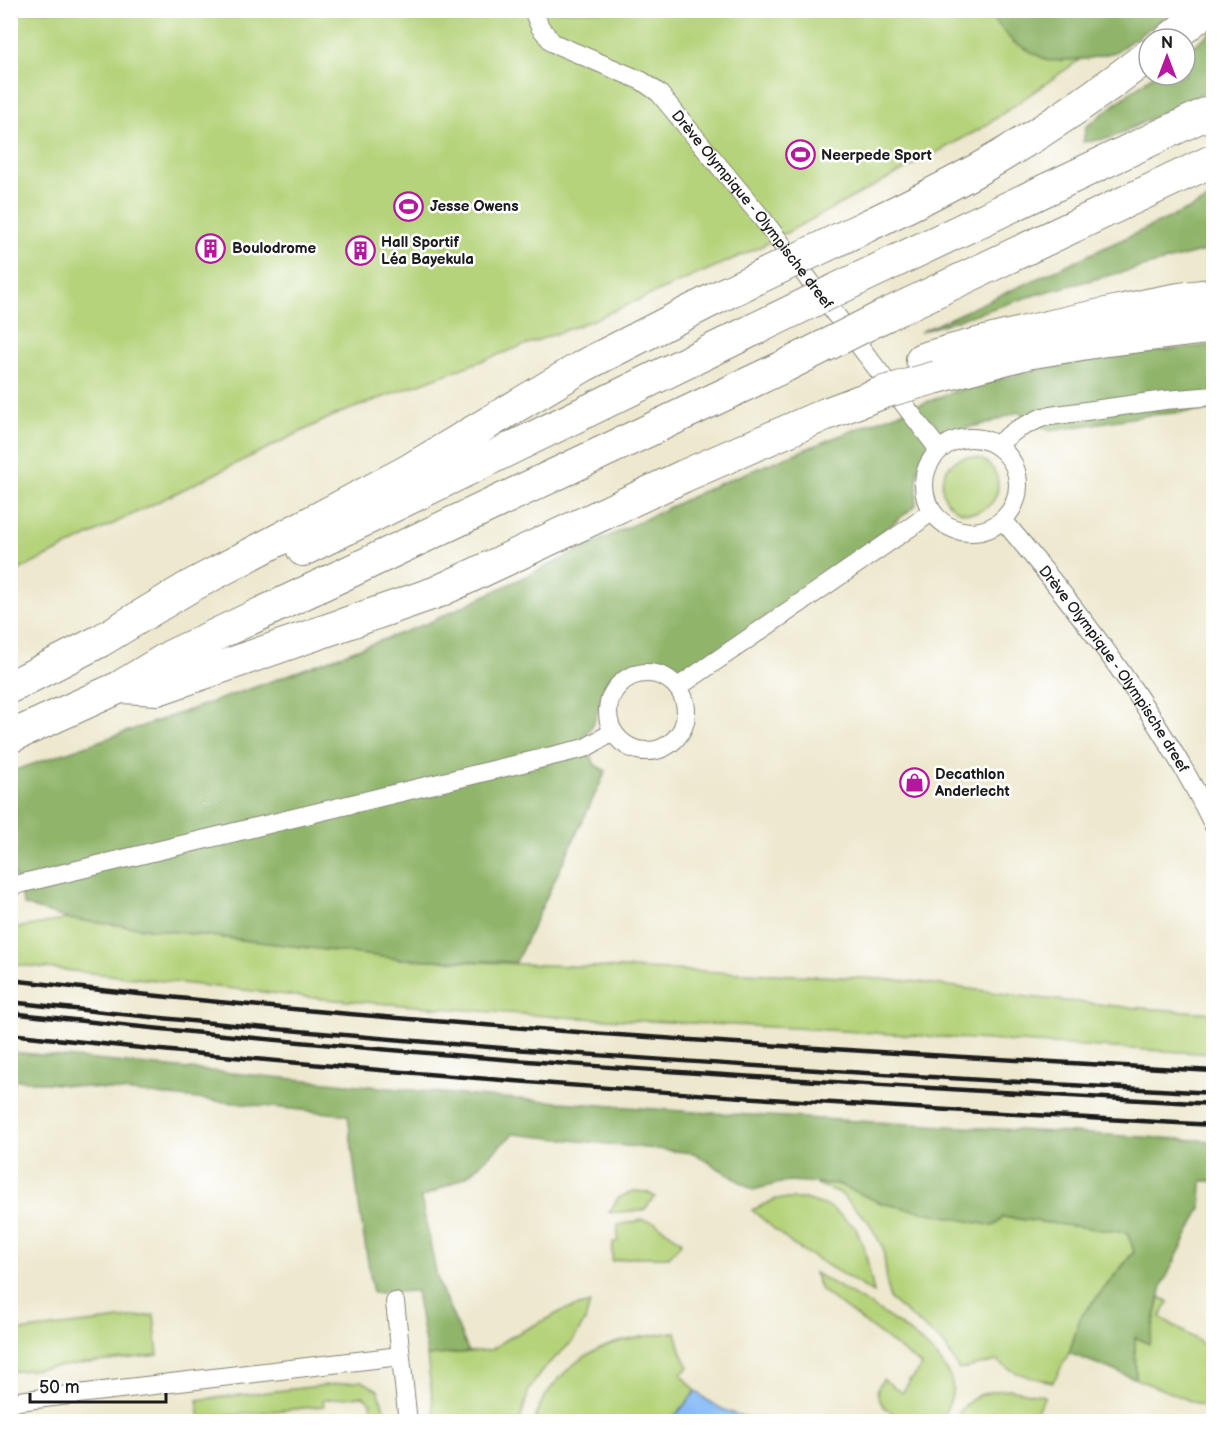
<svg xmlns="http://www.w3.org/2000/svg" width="1224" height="1432" viewBox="0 0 1224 1432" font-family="'Balsamiq Sans',sans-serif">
	<rect width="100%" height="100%" fill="#fff"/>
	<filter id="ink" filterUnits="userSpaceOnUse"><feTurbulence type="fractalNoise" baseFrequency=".0167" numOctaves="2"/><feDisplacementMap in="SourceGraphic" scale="12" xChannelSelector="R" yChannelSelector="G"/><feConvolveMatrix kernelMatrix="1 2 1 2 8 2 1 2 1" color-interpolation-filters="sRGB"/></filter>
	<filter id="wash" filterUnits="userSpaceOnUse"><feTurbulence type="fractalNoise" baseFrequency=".008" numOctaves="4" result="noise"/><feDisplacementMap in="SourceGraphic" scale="24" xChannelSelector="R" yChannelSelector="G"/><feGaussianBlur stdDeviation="1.35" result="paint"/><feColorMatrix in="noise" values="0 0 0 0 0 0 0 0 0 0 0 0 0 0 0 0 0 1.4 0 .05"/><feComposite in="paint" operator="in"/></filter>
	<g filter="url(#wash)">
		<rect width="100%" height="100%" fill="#ede8ce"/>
		<path fill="#b5d37a" stroke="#68784b" stroke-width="1.5" d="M11 11H1145L1131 24 982 128 758 248 593 320 335 415 11 574Z
			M942 485a28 28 0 1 1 56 0a28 28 0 1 1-56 0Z
			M68 919 401 959 844 977 912 981 1028 997 1125 1007 1213 1013V1054L795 1028 561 1017 324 999 11 964V929Z
			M814 1183 838 1184 881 1203 993 1226 1003 1217 1128 1233 1134 1251 1080 1318 1069 1353 1053 1382C1032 1378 1014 1375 997 1361L959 1370 944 1344 889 1298 883 1248 868 1221 840 1193Z
			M633 1191 647 1192 655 1197 644 1210 609 1213 618 1198Z
			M776 1199H804L830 1207 856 1228 865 1251 874 1293 793 1245 752 1210Z
			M642 1220 654 1222 682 1242 669 1257H636L612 1261 613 1242 618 1241V1225Z
			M814 1273C850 1293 942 1342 952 1383 955 1396 946 1411 939 1421 931 1422 918 1424 910 1421 897 1418 874 1404 878 1388 879 1384 882 1382 883 1379L902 1393 910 1381 909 1380 913 1378 922 1366 821 1290Z
			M1160 1297 1169 1302 1160 1317 1213 1350V1410L1136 1379 1135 1337 1149 1344Z
			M590 1303 585 1321 572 1342 544 1368 529 1389 520 1421H435L427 1356 491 1350 505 1340 564 1310Z
			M154 1315 158 1355 11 1372V1332Z
			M676 1332 682 1354 689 1367 681 1374 696 1391 671 1421 535 1422C536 1410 544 1397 551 1388 587 1342 622 1340 676 1332Z
			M362 1381 378 1390 384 1408 386 1421H373L371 1403 363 1396 323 1400 324 1406 200 1418 197 1400Z
			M1009 1389 1045 1396 1031 1421H954C968 1396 981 1392 1009 1389Z"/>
		<path fill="#90b56a" stroke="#566843" stroke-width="1.5" d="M986 10H1173V11L1168 16 1115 52 1086 59 1048 61 1013 42Z
			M1213 31V88L1111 138 1083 142 1086 127 1153 75H1185V52Z
			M1213 198V249L1041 293 920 332Z
			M1213 345V410L1149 415 1050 431 1018 412 989 423 953 431 928 450 918 468 916 505 868 544 681 677C674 674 666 670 659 668 636 663 613 673 603 694 596 710 597 726 583 736L595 765 606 771 516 962 401 959 68 919 24 905 11 865 10 772 261 685 428 623 716 485 836 437 966 387 1050 367 1139 353Z
			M11 1052 463 1095 695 1112 1213 1141V1181H1202L1201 1208 1162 1286 1149 1344 1135 1337 1136 1379 1069 1353 1080 1318 1134 1252 1128 1233 1003 1217 993 1226 881 1203 838 1184 788 1181 753 1190 694 1153 513 1134 467 1176 421 1198 438 1282 469 1352 427 1356 416 1291 373 1293 360 1213 348 1115 11 1079Z"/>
		<path fill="#87bbf5" stroke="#526c88" stroke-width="1.5" d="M696 1391C717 1410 742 1420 771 1418V1421H671Z"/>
	</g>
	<g filter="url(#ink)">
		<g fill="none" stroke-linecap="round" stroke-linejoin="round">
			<defs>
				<g id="minor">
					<path id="s1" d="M533 10 540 27 553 43 642 81 659 93 761 217 939 450"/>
					<circle cx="971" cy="485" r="47"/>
					<path d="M996 445 1016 430 1043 417 1165 400 1214 396"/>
					<path id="s2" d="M1003 520C1082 615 1159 714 1214 826"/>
					<circle cx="647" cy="712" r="39"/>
					<path d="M678 687 915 524 932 511"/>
					<path d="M10 884H19L585 748 613 732"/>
					<path d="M395 1302 408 1422"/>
					<path d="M10 1402 400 1356"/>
				</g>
				<path id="motorway" d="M1170 39 1206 10
					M827 245C879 220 932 196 982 167 1040 134 1096 96 1149 55
					M856 280 1214 110
					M886 315 1214 160
					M922 359C981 342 1041 328 1101 315 1138 307 1175 298 1214 295
					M937 377 1027 353 1106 340 1214 327
					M303 550 755 329
					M10 687 100 641 189 587 406 472 585 365 726 293
					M121 687 158 689 437 592 684 476 826 414
					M10 737 120 687 171 656 785 366"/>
			</defs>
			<use href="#minor" stroke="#848275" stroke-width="20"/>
			<use href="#motorway" stroke="#848275" stroke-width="34"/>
			<use href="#minor" stroke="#fff" stroke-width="18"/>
			<use href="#motorway" stroke="#fff" stroke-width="32"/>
			<path stroke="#1c1c1c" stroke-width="4.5" d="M10 980C410 1026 812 1049 1214 1071
				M10 1002C410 1047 812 1071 1214 1093
				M10 1013C410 1058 812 1082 1214 1104
				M10 1034C410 1079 812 1103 1214 1125"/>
			<defs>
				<path id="motorway-bridge" d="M726 293 827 245
					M755 329 856 280
					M785 366 886 315
					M826 414 884 392 937 377"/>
			</defs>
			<use href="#motorway-bridge" stroke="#848275" stroke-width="34" stroke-linecap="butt"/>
			<use href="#motorway-bridge" stroke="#fff" stroke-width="32"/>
		</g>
	</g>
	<defs>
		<symbol id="stadium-ring" viewBox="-11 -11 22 22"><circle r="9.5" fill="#fff" stroke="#b5179e" stroke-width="1.5"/><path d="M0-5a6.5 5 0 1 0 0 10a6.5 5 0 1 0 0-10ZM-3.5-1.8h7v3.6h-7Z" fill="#b5179e"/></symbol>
		<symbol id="building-ring" viewBox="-11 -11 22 22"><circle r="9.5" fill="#fff" stroke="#b5179e" stroke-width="1.5"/><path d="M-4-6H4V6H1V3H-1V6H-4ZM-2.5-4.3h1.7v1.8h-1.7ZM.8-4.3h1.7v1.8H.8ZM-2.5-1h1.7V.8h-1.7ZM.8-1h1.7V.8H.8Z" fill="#b5179e"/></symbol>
		<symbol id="shop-ring" viewBox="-11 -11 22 22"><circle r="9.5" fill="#fff" stroke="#b5179e" stroke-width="1.5"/><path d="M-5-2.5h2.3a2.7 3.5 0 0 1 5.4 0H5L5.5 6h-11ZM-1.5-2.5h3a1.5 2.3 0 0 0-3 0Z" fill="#b5179e"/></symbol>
	</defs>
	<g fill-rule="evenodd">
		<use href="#stadium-ring" x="784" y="138" width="33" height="33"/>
		<use href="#stadium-ring" x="392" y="190" width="33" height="33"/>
		<use href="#building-ring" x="194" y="232" width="33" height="33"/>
		<use href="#building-ring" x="344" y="234" width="33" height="33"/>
		<use href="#shop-ring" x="898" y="766" width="33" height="33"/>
	</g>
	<g text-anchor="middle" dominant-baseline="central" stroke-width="5" stroke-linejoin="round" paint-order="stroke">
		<g font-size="15" font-weight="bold" fill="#1c1c1c" stroke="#fff" text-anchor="start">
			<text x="821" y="155">Neerpede Sport</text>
			<text x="430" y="206">Jesse Owens</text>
			<text x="381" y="242">Hall Sportif<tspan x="381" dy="17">Léa Bayekula</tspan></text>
			<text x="232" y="248">Boulodrome</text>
			<text x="935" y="774">Decathlon<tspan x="935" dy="17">Anderlecht</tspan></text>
		</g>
		<g font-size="15" fill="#1c1c1c" stroke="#fff">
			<text stroke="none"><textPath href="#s1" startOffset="306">Drève Olympique - Olympische dreef</textPath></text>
			<text stroke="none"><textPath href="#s2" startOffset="186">Drève Olympique - Olympische dreef</textPath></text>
		</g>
	</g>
	<rect width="1224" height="1432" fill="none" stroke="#fff" stroke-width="36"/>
	<g transform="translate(1167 57)"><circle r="28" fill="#ffffff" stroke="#a4a4a4" stroke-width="1.5"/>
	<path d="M0-4.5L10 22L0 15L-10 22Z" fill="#b5179e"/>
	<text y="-9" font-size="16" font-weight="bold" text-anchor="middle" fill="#1c1c1c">N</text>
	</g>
	<path d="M30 1393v9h136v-9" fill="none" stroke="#1c1c1c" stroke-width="3"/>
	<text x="39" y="1393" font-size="18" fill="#1c1c1c" stroke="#ffffff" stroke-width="4.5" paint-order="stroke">50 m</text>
</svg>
